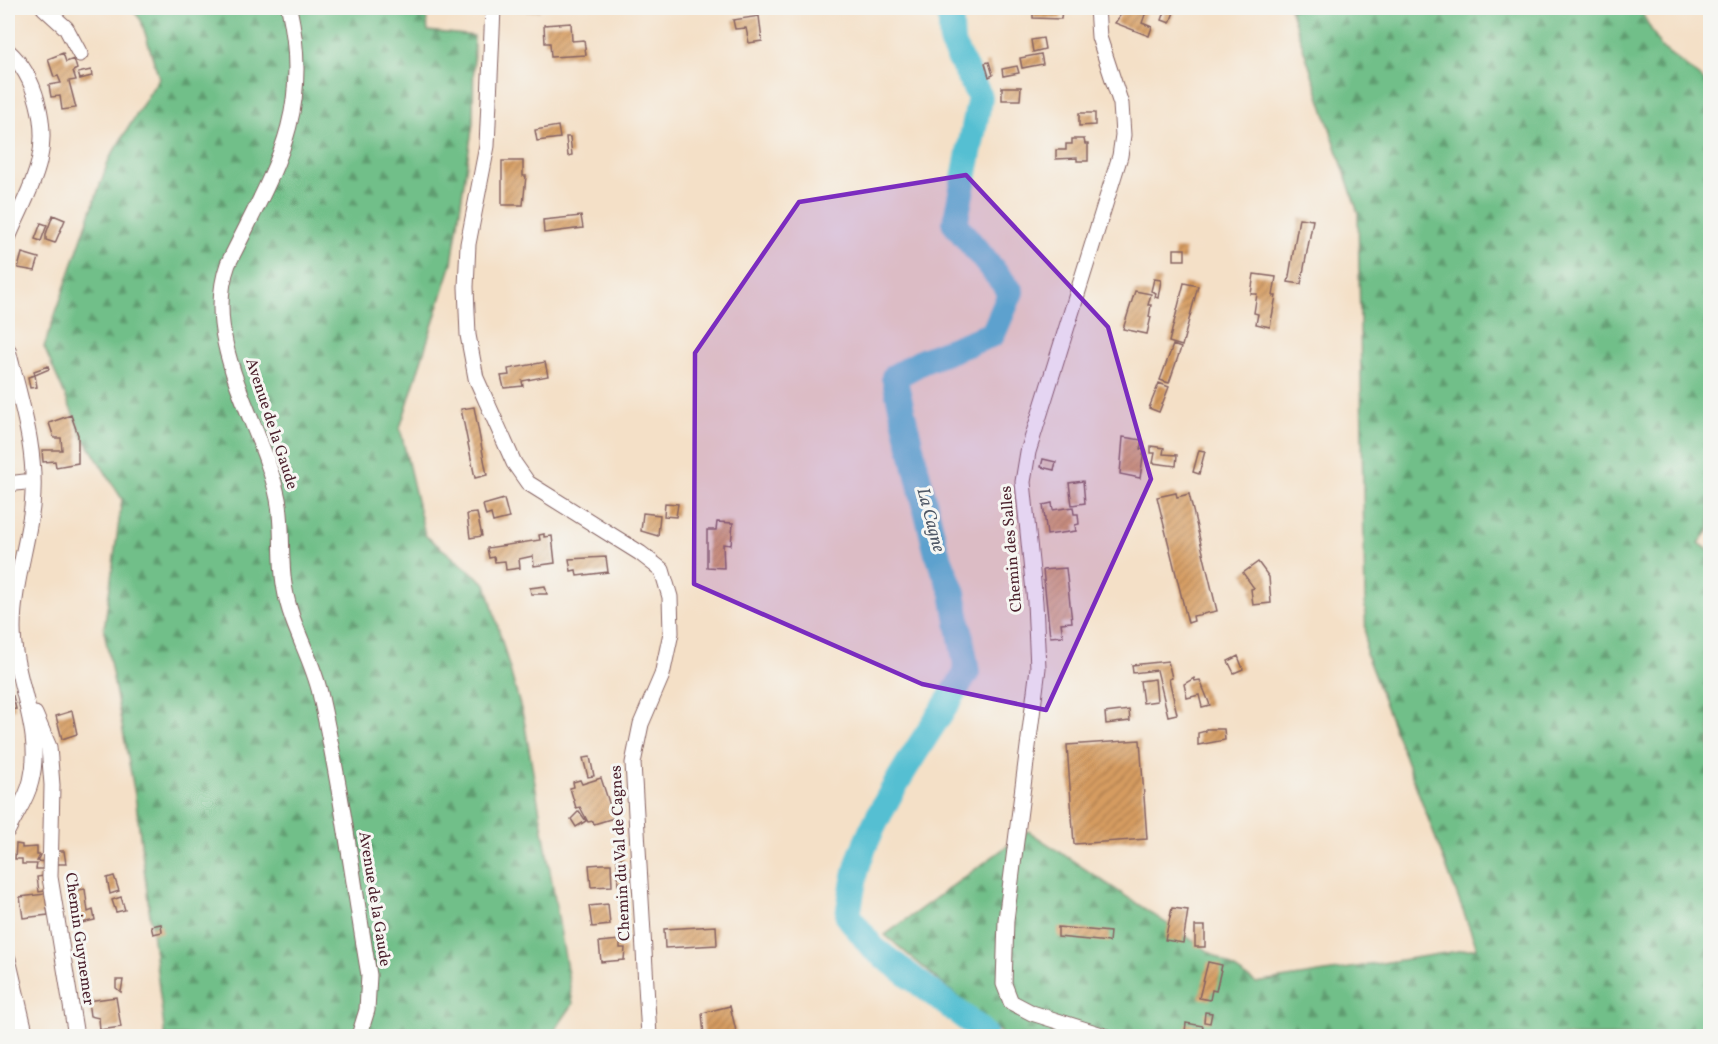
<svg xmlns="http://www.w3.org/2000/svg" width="1718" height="1044" viewBox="0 0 1718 1044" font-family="Vollkorn,serif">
	<defs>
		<pattern id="forest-firs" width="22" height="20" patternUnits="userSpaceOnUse" patternTransform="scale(1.5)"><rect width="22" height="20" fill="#71bf89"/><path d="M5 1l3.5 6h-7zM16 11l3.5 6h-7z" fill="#5f9b70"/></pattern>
		<pattern id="building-hatch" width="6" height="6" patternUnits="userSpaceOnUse" patternTransform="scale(1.5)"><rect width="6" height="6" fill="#d69c61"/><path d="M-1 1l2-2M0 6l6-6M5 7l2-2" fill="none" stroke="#b07f50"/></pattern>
	</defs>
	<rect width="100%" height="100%" fill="#f6f6f2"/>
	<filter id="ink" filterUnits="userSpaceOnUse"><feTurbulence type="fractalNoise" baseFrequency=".0167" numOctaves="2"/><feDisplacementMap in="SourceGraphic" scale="12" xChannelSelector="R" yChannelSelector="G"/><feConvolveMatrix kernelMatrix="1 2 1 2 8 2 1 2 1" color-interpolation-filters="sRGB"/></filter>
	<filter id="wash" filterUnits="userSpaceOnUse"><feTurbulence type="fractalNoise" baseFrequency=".008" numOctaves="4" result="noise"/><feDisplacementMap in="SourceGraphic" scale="24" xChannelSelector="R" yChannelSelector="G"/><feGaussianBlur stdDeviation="1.35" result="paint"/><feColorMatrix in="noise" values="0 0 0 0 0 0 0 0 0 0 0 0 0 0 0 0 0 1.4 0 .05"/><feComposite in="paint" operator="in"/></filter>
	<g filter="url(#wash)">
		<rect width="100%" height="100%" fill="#f4e0c7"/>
		<path fill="url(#forest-firs)" stroke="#5e6f5a" stroke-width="1.5" d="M131 8H425L428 31 474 36 473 123 452 263 400 428 425 535 486 584 524 720 573 1004 551 1036H165L135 795 104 630 122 499 82 435 44 347 109 159 159 78 141 20Z
			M1290 8H1639L1661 47 1710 85V529L1699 543 1710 551V1036H1001V1033L885 935 1028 831 1256 983 1477 948 1366 654 1358 213Z"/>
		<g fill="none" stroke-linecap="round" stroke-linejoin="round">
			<path stroke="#55bfd2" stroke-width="26" d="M950 8 952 44 980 97 955 224 1011 292 993 334 923 361 894 377 936 550 953 593 967 672C932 728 891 784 865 845 855 868 852 891 848 916L873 948 976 1026 985 1036"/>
		</g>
		<g id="blocks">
			<path fill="url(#building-hatch)" d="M526 8H539L540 11 527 12Z
				M1033 8H1062L1061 19 1033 18Z
				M1125 8H1141L1146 12 1142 23 1152 27 1149 36 1115 23Z
				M1166 9 1174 12 1170 23 1162 20Z
				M759 16 762 41 749 43 746 28 735 29 733 20Z
				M571 23 572 41 584 40 586 55 551 57 550 43H545L544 25Z
				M1043 38 1045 49 1033 52 1031 40Z
				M63 53 66 62 74 59 77 69 73 71 76 80 69 81 76 108 62 110 60 96 51 97 49 85 61 83 58 76 54 77 48 59Z
				M1041 54 1043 64 1022 68 1020 58Z
				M989 62 993 75 989 77 985 63Z
				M1017 66 1019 73 1003 76 1002 69Z
				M91 70 92 76 80 79 78 73Z
				M1002 87H1021L1020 100H1002Z
				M1079 113H1095V125L1079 126Z
				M558 126 560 138 537 141 535 130Z
				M566 137H570L572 155 568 156Z
				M1072 139H1084L1085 144H1088V161H1077V158L1056 159V150H1066V144H1072Z
				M502 161H523V176H526L523 205H502Z
				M53 215 65 220 55 243 46 240V234Z
				M581 216 583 228 544 233 543 220Z
				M1299 218 1313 220 1301 284 1288 282Z
				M41 223 47 225 41 241 35 239Z
				M1174 249H1185V260H1174Z
				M22 253 39 258 35 271 18 268Z
				M1254 274 1276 277 1273 296H1276L1270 327 1256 324 1258 314 1254 313 1257 294H1251Z
				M1154 279 1161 280 1158 298 1155 297 1156 293 1151 291Z
				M1184 283 1198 286 1182 346 1169 342Z
				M1135 291 1151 294 1148 305H1151L1149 317H1151L1147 334 1123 329Z
				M1173 345 1181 348 1169 383 1160 380Z
				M545 362 548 376 522 381 523 386 504 388 501 376 509 375 508 369Z
				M48 366 49 369 35 375 37 387 30 388 28 377 35 375 34 371Z
				M1159 383 1169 387 1159 412 1149 408Z
				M474 407 487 475 475 478 461 409Z
				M71 415 78 435V463L56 467 55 461 43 462 42 450H62L61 438H54L49 423Z
				M1123 437 1142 440 1140 449 1144 450 1140 478 1120 474Z
				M1151 446 1164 448 1163 454 1177 455 1176 466 1153 463 1155 453H1151Z
				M1199 450 1205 451 1199 474 1193 472Z
				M1043 459 1056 462 1054 470 1041 467Z
				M1083 481 1085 503 1072 505 1069 483Z
				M1176 493 1177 497 1189 494 1217 611 1193 616 1194 621 1188 623 1157 497Z
				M504 499 509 518 493 522 491 514 486 516 483 505Z
				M665 503 678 504 676 517 664 516Z
				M1052 503 1053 510 1073 507 1074 514H1078L1079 524 1075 525 1076 531 1047 535 1043 505Z
				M477 513 482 536 470 538 467 514Z
				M643 513 660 515 658 536 641 531Z
				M717 522 733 523 731 545 723 544 724 568 707 567V530H716Z
				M544 534V537L552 536 555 563 534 566 533 556 519 559 520 568 506 570 505 561 495 562 494 557 489 558 487 548 540 540 539 535Z
				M606 557 608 572 577 576 576 570 571 571 569 559Z
				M1258 562 1269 577 1271 603 1253 605 1251 589 1254 588 1243 573Z
				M1066 568 1072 622 1061 623 1063 636 1050 637 1043 570Z
				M545 586 547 594H531L530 588Z
				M1238 656 1243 669 1234 673 1228 661Z
				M1168 661 1172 678 1169 679 1177 714 1168 716 1157 670 1133 673 1132 665Z
				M1194 678 1195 681 1200 680 1210 705 1202 707 1199 695 1187 698 1184 684Z
				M1155 679 1157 701 1143 703 1140 681Z
				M13 696 16 709 9 710 8 697Z
				M1129 710 1130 721 1106 724 1105 713Z
				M72 711 77 734 62 739 56 716Z
				M1206 729H1224L1225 740 1198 745V733L1206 731Z
				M1140 740 1147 839 1074 844 1067 745Z
				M590 757 594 776 588 777 583 758Z
				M601 778 614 818 594 824 593 821 588 822 580 807 576 808 570 788 574 787 573 782 580 780 582 784Z
				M579 811 586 821 576 827 571 819Z
				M16 844 22 845V848L37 847V855H40L37 861 46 862V869H36L37 864H22V859H15Z
				M58 851H64L66 864H57Z
				M617 858H624L626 885H618Z
				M603 864H611L612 886 591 887 589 865Z
				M43 876 45 891 39 892 37 877Z
				M114 876 119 891 110 894 107 878Z
				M85 889 88 912 93 910 95 920 72 925 71 906 74 905 71 891Z
				M45 894 48 915 23 918 20 897Z
				M121 897 125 910 116 912 112 900Z
				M608 904 610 925 592 927 589 906Z
				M1172 908 1188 910 1183 943 1165 940Z
				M161 924 162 932 153 934 151 926Z
				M716 926 717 945 665 948 664 929Z
				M1195 926H1205V947H1195Z
				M1058 927 1110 932 1109 942 1058 937Z
				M620 940V948H625L624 960 601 962 599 942Z
				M1208 962 1222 965 1216 991 1212 990 1210 1000 1199 998Z
				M116 980H123L121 992 116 988Z
				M116 997 121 1027 100 1030 99 1018 90 1016 88 1001Z
				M730 1006 737 1035 704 1036 702 1013Z
				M1205 1012 1212 1013 1210 1023 1204 1022Z
				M1186 1023 1203 1026 1201 1035 1185 1032Z"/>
		</g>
	</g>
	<g filter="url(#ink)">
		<use href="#blocks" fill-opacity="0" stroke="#866362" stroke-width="1.5"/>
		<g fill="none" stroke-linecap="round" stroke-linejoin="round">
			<defs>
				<path id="minor" d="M44 8 66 28 80 54
					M289 8C313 115 273 172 228 264 200 342 263 425 278 499 284 529 279 560 285 590 291 626 312 658 320 693 341 786 353 882 369 975L367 1010 359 1036
					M493 8 487 146 468 244 466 287 468 335 476 378 514 463 528 483 640 553 662 570 670 597 671 633 662 675 641 724 633 763 649 1036
					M1097 8 1099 37 1121 104 1123 135 1120 156 1028 452 1023 482 1035 602 1038 668 1006 920 1004 984 1011 1002 1032 1013 1105 1036
					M8 51C36 76 48 125 39 162 33 188 18 213 8 238
					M8 350C21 403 38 451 32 507 27 547 13 587 13 628 13 680 44 729 31 781 27 799 16 813 8 830
					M8 484 33 481
					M35 714 49 747 52 785 50 877 76 1036
					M8 959 26 1036
					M8 1020 10 1036"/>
			</defs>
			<use href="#minor" stroke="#866362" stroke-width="17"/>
			<use href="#minor" stroke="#fff" stroke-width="15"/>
		</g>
	</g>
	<path fill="#7b2cbf" fill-opacity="0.2" stroke="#7b2cbf" stroke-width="4.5" stroke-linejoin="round" d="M966 175 1108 327 1151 479 1046 710 922 684 694 584 695 353 799 202Z"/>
	<g text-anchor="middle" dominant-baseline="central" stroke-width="6" stroke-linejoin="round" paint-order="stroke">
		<g font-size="16" fill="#4a1f2b" stroke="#f6f6f2">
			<text transform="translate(271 424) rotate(72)">Avenue de la Gaude</text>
			<text transform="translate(1012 549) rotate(-95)">Chemin des Salles</text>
			<text transform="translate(621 853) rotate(-93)">Chemin du Val de Cagnes</text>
			<text transform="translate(374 899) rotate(81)">Avenue de la Gaude</text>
			<text transform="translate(79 939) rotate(82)">Chemin Guynemer</text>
		</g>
		<g font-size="18" font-style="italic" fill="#4e5765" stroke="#f6f6f2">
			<text transform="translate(930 520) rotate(75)">La Cagne</text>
		</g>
	</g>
	<rect width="1718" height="1044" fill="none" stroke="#f6f6f2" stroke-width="30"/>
</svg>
